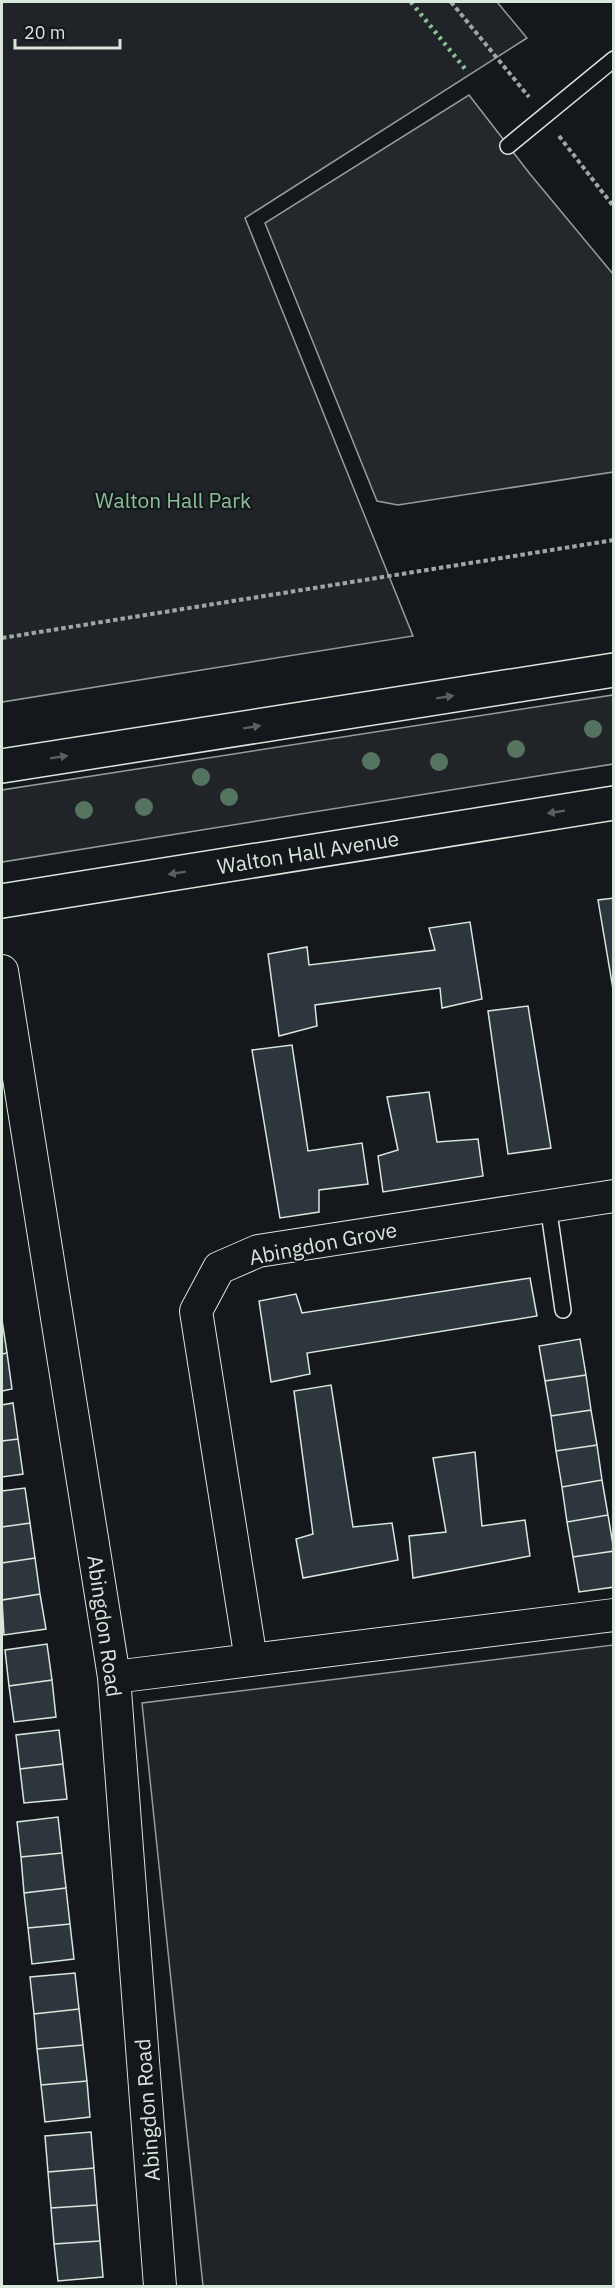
<svg xmlns="http://www.w3.org/2000/svg" width="615" height="2288" viewBox="0 0 615 2288" font-family="'IBM Plex Sans',sans-serif">
	<rect width="100%" height="100%" fill="#14181c"/>
	<path fill="#202428" stroke="#939e99" stroke-width="1.5" d="M2 2H497L527 38 245 218 413 636 2 702Z
		M613 695V764L2 862V790Z
		M613 1645V2286H203L142 1703Z"/>
	<path fill="#24282b" stroke="#939e99" stroke-width="1.5" d="M469 95 530 174 613 274V472L398 505 377 501 265 223Z"/>
	<path fill="#2c363c" stroke="#d8e6dc" stroke-width="1.5" d="M614 898V995L598 900Z
		M470 922 482 999 442 1008 440 988 315 1005 317 1026 279 1036 268 954 307 947 309 965 435 950 429 928Z
		M528 1006 551 1148 508 1154 488 1011Z
		M292 1045 308 1151 362 1143 368 1184 319 1190V1212L280 1218 252 1050Z
		M429 1092 437 1142 478 1139 483 1176 383 1192 378 1156 398 1150 387 1097Z
		M530 1278 537 1316 307 1353 310 1374 271 1382 259 1301 296 1294 302 1313Z
		M2 1320 7 1353 2 1354Z
		M580 1339 586 1375 545 1381 539 1346Z
		M7 1353 12 1389 2 1391V1354Z
		M586 1375 591 1410 551 1416 545 1381Z
		M331 1385 353 1527 392 1523 398 1560 303 1578 296 1539 313 1534 294 1391Z
		M13 1403 18 1439 2 1441V1405Z
		M591 1410 597 1445 556 1451 551 1416Z
		M18 1439 23 1474 2 1477V1441Z
		M597 1445 602 1480 562 1487 556 1451Z
		M475 1452 482 1526 525 1520 530 1556 413 1578 409 1536 446 1532 433 1458Z
		M602 1480 608 1515 567 1522 562 1487Z
		M25 1488 30 1523 2 1527V1491Z
		M608 1515 614 1551 573 1557 567 1522Z
		M30 1523 35 1558 2 1563V1527Z
		M614 1551V1587L579 1592 573 1557Z
		M35 1558 40 1594 2 1600V1563Z
		M40 1594 46 1629 4 1635 2 1600Z
		M47 1644 52 1680 9 1686 5 1650Z
		M52 1680 56 1717 14 1722 9 1686Z
		M59 1730 63 1764 20 1769 16 1735Z
		M63 1764 67 1799 24 1803 20 1769Z
		M58 1817 62 1853 21 1857 17 1822Z
		M62 1853 66 1888 24 1893 21 1857Z
		M66 1888 70 1924 28 1928 24 1893Z
		M70 1924 74 1959 32 1964 28 1928Z
		M75 1973 79 2009 34 2014 30 1977Z
		M79 2009 83 2045 37 2049 34 2014Z
		M83 2045 87 2081 41 2085 37 2049Z
		M87 2081 90 2117 45 2122 41 2085Z
		M91 2132 94 2168 48 2172 45 2136Z
		M94 2168 97 2205 51 2208 48 2172Z
		M97 2205 100 2241 54 2244 51 2208Z
		M100 2241 103 2277 58 2281 54 2244Z"/>
	<g fill="none" stroke-linecap="round" stroke-linejoin="round">
		<defs>
			<path id="service" d="M508 146 614 59
				M548 1205 563 1310"/>
			<path id="minor" d="M2 971 114 1677 160 2286
				M251 1660 196 1311 219 1268 258 1251 614 1196
				M114 1677 614 1615"/>
			<path id="trunk" d="M2 766 614 670
				M2 901 614 803"/>
		</defs>
		<use href="#service" stroke="#d8e6dc" stroke-width="18"/>
		<use href="#minor" stroke="#d8e6dc" stroke-width="34"/>
		<use href="#trunk" stroke="#d8e6dc" stroke-width="36"/>
		<path stroke="#9da8a2" stroke-width="4" stroke-dasharray="4.5 3" stroke-linecap="butt" d="M451 2 529 97
			M559 136 614 207
			M2 638 614 540"/>
		<use href="#service" stroke="#14181c" stroke-width="15"/>
		<use href="#minor" stroke="#14181c" stroke-width="32"/>
		<use href="#trunk" stroke="#14181c" stroke-width="33"/>
		<path stroke="#8ac095" stroke-width="4.5" stroke-dasharray="3 4.5" stroke-linecap="butt" d="M411 2 466 70"/>
	</g>
	<g fill="#55745f">
		<circle cx="593" cy="729" r="9"/>
		<circle cx="516" cy="749" r="9"/>
		<circle cx="371" cy="761" r="9"/>
		<circle cx="439" cy="762" r="9"/>
		<circle cx="201" cy="777" r="9"/>
		<circle cx="229" cy="797" r="9"/>
		<circle cx="144" cy="807" r="9"/>
		<circle cx="84" cy="810" r="9"/>
	</g>
	<defs><path id="oneway-solid" d="M-6-.8H1V-3.2L6.5 0L1 3.2V.8H-6Z" transform="scale(1.5)"/></defs>
	<g fill="#59605f">
		<use href="#oneway-solid" transform="translate(445 697) rotate(-9)"/>
		<use href="#oneway-solid" transform="translate(252 727) rotate(-9)"/>
		<use href="#oneway-solid" transform="translate(59 757) rotate(-9)"/>
		<use href="#oneway-solid" transform="translate(556 812) rotate(171)"/>
		<use href="#oneway-solid" transform="translate(177 873) rotate(171)"/>
	</g>
	<g text-anchor="middle" dominant-baseline="central" stroke-width="4.5" stroke-linejoin="round" paint-order="stroke">
		<g font-size="21" fill="#8ac095" stroke="#14181c">
			<text x="173" y="500">Walton Hall Park</text>
		</g>
		<g font-size="21" fill="#d8e6dc" stroke="#14181c">
			<text transform="translate(308 852) rotate(-9)">Walton Hall Avenue</text>
			<text transform="translate(323 1243) rotate(-11)">Abingdon Grove</text>
			<text transform="translate(105 1626) rotate(82)">Abingdon Road</text>
			<text transform="translate(147 2110) rotate(-94)">Abingdon Road</text>
		</g>
	</g>
	<rect width="615" height="2288" fill="none" stroke="#d8e6dc" stroke-width="6"/>
	<path d="M15 39v9h105v-9" fill="none" stroke="#d8e6dc" stroke-width="3"/>
	<text x="24" y="39" font-size="18" fill="#d8e6dc" stroke="#14181c" stroke-width="4.5" paint-order="stroke">20 m</text>
</svg>
